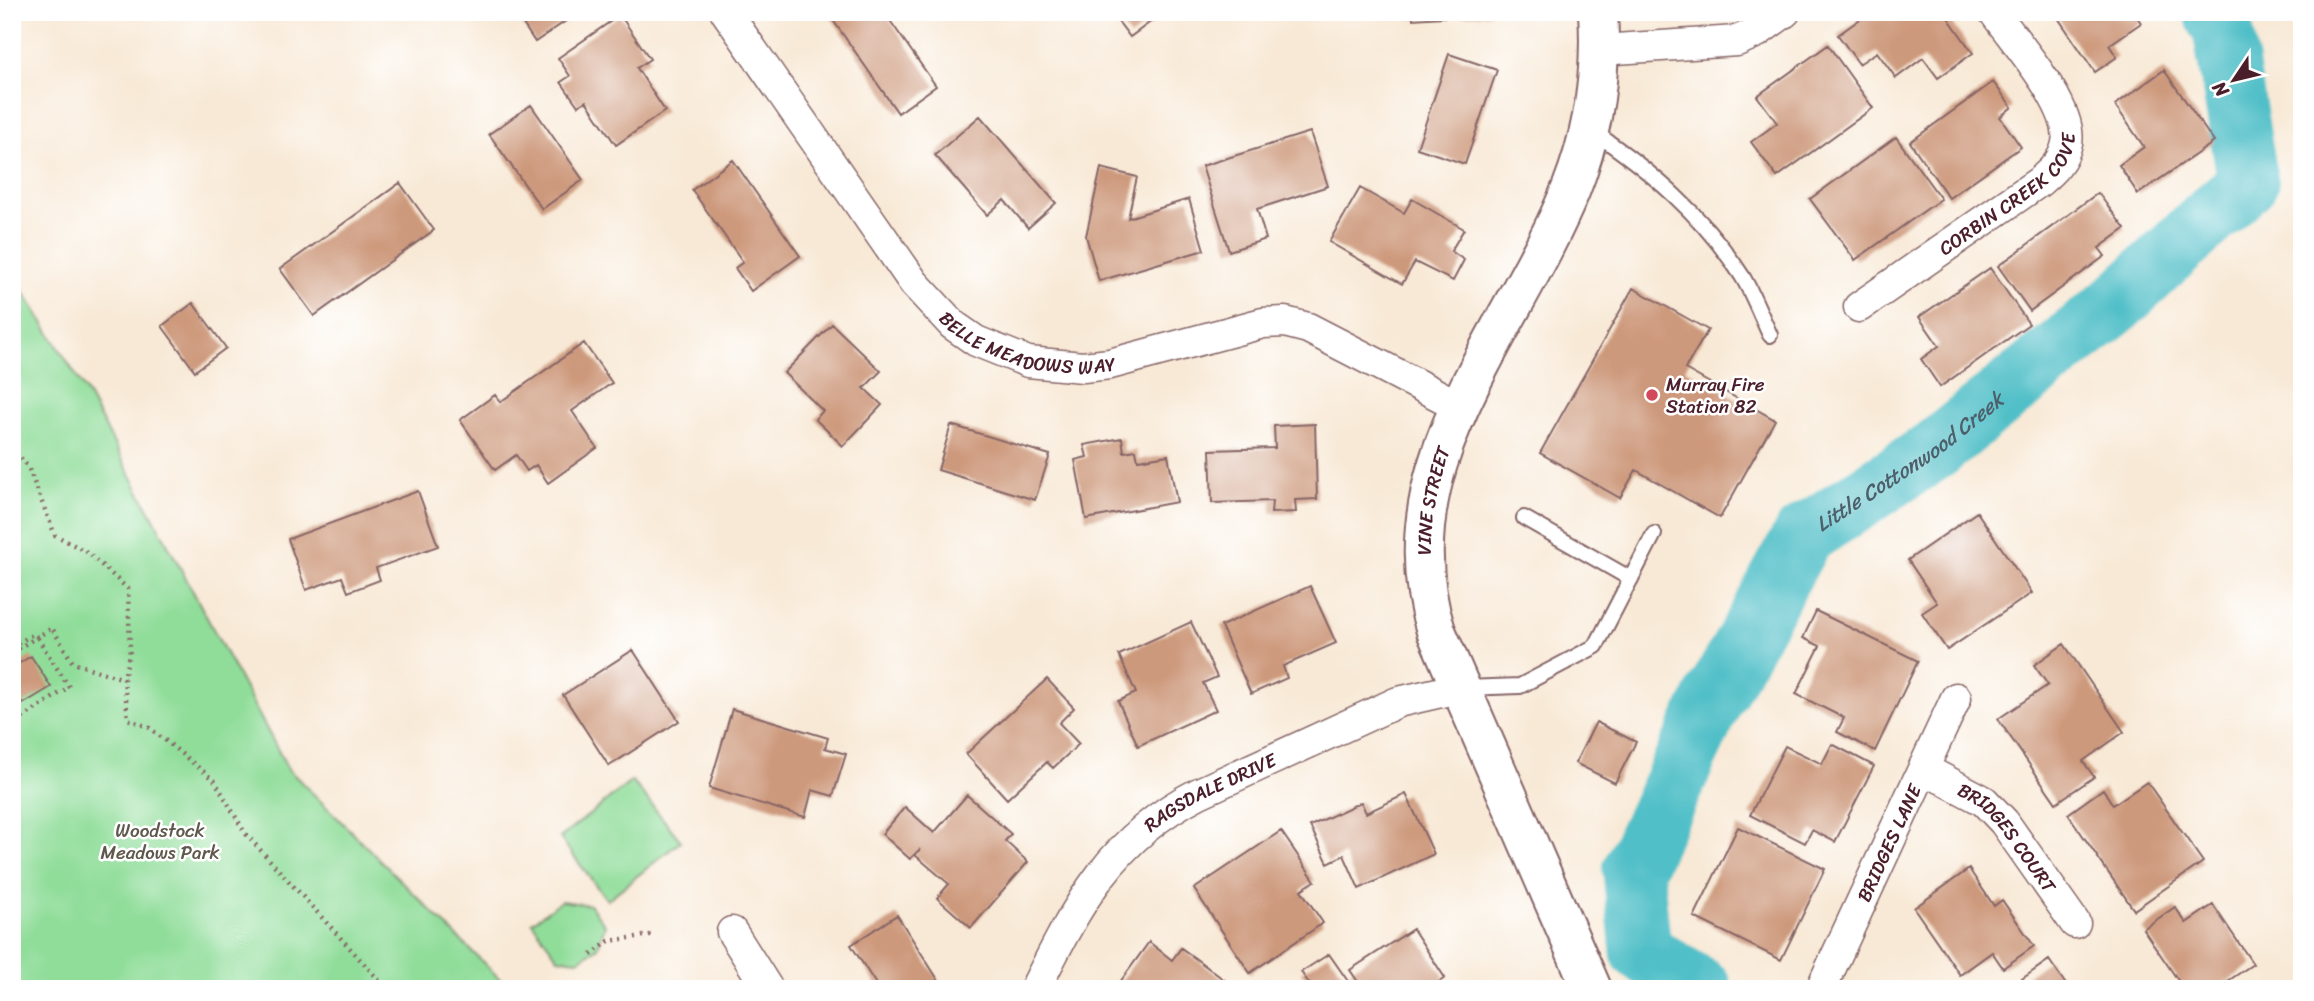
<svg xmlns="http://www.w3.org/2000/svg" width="2314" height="1001" viewBox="0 0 2314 1001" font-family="Sriracha,sans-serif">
	<rect width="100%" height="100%" fill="#fff"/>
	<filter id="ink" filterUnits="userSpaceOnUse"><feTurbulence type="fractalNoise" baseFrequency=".0143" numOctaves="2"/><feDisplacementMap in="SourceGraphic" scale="14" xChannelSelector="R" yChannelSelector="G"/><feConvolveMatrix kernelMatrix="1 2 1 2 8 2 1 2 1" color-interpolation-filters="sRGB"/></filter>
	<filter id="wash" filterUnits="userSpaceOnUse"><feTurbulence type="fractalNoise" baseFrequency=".00686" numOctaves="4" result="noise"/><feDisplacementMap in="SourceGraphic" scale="28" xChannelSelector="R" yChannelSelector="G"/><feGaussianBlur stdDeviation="1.57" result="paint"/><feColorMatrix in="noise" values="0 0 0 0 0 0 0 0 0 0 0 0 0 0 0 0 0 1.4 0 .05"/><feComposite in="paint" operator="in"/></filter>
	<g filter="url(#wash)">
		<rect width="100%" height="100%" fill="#f8e9d6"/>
		<path fill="#90dd9a" stroke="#6d7e62" stroke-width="2" d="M12 273 85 390 288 769 510 989H12Z
			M632 781 681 841 607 900 560 838Z
			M561 901 590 905 605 925 598 947 579 960 558 958 532 922Z"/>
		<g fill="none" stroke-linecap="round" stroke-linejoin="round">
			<path stroke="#51bfc8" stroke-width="61" id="s1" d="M1702 989 1641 951 1633 870 1712 702 1803 536 1935 450 2116 304 2248 182 2223 30 2214 12"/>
		</g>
		<g id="blocks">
			<path fill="#cd997b" d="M515 12H579L535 42Z
				M884 12 936 86 898 113 828 13Z
				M1111 12H1164L1130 37Z
				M1412 12H1489V14L1413 19Z
				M1870 12H1944L1973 53 1938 78 1923 58 1896 78 1877 52 1859 64 1838 35Z
				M2054 12H2134L2141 23 2109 45 2117 57 2095 72Z
				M620 15 650 59 637 68 665 111 616 145 586 101 578 106 561 82 570 76 558 58Z
				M1828 45 1873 108 1777 177 1751 142 1777 123 1757 96Z
				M1449 54 1497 70 1465 164 1417 148Z
				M2164 70 2214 142 2138 194 2119 165 2144 147 2115 105Z
				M1993 82 2012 107 2000 117 2021 147 1949 198 1910 142Z
				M531 105 583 180 542 209 489 134Z
				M980 116 1056 203 1028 228 1004 200 987 215 935 155Z
				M1310 132 1328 186 1257 209 1266 239 1229 251 1202 166Z
				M1896 137 1941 199 1855 260 1810 199Z
				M733 160 800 256 751 291 735 268 743 262 692 190Z
				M1101 168 1137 177 1128 218 1189 199 1204 250 1099 281 1086 236Z
				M400 183 434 230 314 316 280 269Z
				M1360 188 1404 213 1412 199 1464 229 1451 251 1464 260 1453 281 1415 262 1402 284 1329 242Z
				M2098 193 2125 229 2099 248 2105 256 2030 311 1998 266Z
				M1990 268 2029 324 1940 387 1921 359 1939 346 1919 317Z
				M1633 288 1708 330 1685 369 1775 420 1720 518 1636 470 1620 498 1540 453Z
				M193 303 226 348 195 371 162 326Z
				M832 324 881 371 864 388 882 405 843 446 815 419 823 411 784 373Z
				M584 343 612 383 572 411 597 448 548 483 536 465 527 471 516 455 495 470 460 420 495 395 500 402Z
				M1315 424 1317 499 1295 500 1296 512 1271 513 1272 501 1212 503 1210 450 1275 448 1274 426Z
				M951 425 1050 455 1035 500 938 470Z
				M1122 438 1124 452 1136 450 1138 460 1168 455 1177 502 1086 519 1075 460 1087 457 1084 445Z
				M418 491 438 546 376 568 380 580 348 592 342 577 306 590 288 539Z
				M1977 512 2032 593 1947 650 1922 613 1937 603 1908 560Z
				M1310 586 1336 643 1283 666 1287 678 1251 694 1221 626Z
				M1816 611 1918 661 1875 751 1837 732 1844 718 1796 694 1820 646 1803 638Z
				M1191 622 1217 677 1203 683 1216 710 1138 746 1118 701 1136 693 1119 655Z
				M2064 644 2124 732 2083 761 2094 777 2056 803 1998 719 2048 685 2034 665Z
				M633 650 679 721 609 766 563 695Z
				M31 656 51 687 23 704 12 687V668Z
				M1047 679 1074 708 1059 723 1079 744 1053 768 1047 762 1007 799 966 754Z
				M732 709 828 738 825 748 846 754 833 796 812 790 805 817 709 788Z
				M1596 722 1636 742 1615 783 1575 763Z
				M1832 744 1874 766 1835 842 1812 830 1805 843 1750 815 1785 746 1822 764Z
				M2147 782 2203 862 2134 910 2068 814 2103 789 2113 805Z
				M1406 794 1434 854 1359 889 1344 855 1328 863 1310 826 1361 802 1366 813Z
				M967 795 1011 834 1005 841 1028 862 971 928 937 898 949 884 915 855 920 849 910 859 882 834 905 807 934 833Z
				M1738 827 1825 869 1781 960 1694 917Z
				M1281 831 1315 881 1301 890 1323 923 1250 973 1194 889Z
				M1969 869 1994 906 2002 900 2034 946 2003 968 1992 952 1960 975 1914 908Z
				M2213 905 2253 964 2216 989H2184L2143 929 2175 907 2186 923Z
				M897 915 944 989H879L851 945Z
				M1413 929 1445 978 1428 989H1363L1350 970Z
				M1149 942 1172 960 1181 948 1230 984 1227 989H1115Z
				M1329 954 1352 987 1349 989H1313L1301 972Z
				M2049 960 2069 989H2025L2019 981Z"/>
		</g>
	</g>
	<g filter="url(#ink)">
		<use href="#blocks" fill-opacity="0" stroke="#876667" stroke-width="2"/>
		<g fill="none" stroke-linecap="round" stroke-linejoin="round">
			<defs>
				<path id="lane" d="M1591 130C1651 171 1702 214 1742 276 1753 294 1761 316 1770 335
					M1524 518 1631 579
					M1464 688 1520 686 1596 646 1654 534"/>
				<g id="street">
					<path id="s2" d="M726 12 914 283 953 325 976 341 1028 362 1083 367 1110 364 1263 323 1285 322 1308 328 1461 407"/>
					<path d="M1600 50 1737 41 1757 32 1785 12"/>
					<path id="s3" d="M1859 307 2039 182C2052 171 2064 160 2067 143 2074 107 2014 41 1994 12"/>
					<path id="s4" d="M1924 769 1984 801 2004 822 2075 923"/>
					<path d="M732 932 768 989"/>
					<path id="s5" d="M1035 989C1077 905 1112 837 1199 793L1398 702 1459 688"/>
					<path id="s6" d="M1821 989 1956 698"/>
				</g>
				<g id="secondary">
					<path id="s7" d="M1592 989 1436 631C1383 466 1513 333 1571 189 1594 131 1602 73 1598 12"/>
				</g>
			</defs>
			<use href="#lane" stroke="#876667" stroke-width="18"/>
			<use href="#street" stroke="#876667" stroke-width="33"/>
			<use href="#secondary" stroke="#876667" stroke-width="42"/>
			<path stroke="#876667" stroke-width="4.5" stroke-dasharray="2 5" stroke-linecap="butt" d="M12 447 28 467 55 535 87 552 128 589 130 650 124 679 128 719 150 728 215 781 245 833 387 989
				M12 647 33 634 37 637
				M12 652 52 628 73 663 124 679
				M12 719 15 723 69 687 37 637
				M591 955 609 941 651 935"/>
			<use href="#lane" stroke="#fff" stroke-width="14"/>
			<use href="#street" stroke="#fff" stroke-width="30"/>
			<use href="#secondary" stroke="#fff" stroke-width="38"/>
		</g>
	</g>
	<circle fill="#d1495b" stroke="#fff" stroke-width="2.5" cx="1652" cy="395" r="7"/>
	<g text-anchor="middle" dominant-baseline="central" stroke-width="5" stroke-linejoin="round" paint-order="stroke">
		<g font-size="19" fill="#4a1f2b" stroke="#fff">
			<text stroke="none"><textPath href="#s3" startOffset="189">CORBIN CREEK COVE</textPath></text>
			<text stroke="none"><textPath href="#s2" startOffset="466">BELLE MEADOWS WAY</textPath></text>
			<text stroke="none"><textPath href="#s7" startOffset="523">VINE STREET</textPath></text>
			<text stroke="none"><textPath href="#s5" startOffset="271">RAGSDALE DRIVE</textPath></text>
			<text stroke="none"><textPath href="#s4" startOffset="110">BRIDGES COURT</textPath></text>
			<text stroke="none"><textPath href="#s6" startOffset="161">BRIDGES LANE</textPath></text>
		</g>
		<g font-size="19" fill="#4a1f2b" stroke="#fff" text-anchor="start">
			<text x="1666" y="384">Murray Fire<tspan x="1666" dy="22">Station 82</tspan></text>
		</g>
		<g font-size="19" fill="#5f584c" stroke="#fff">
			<text x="160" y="830">Woodstock<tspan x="160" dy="22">Meadows Park</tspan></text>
		</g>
		<g font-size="21" font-style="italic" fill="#4d5f6a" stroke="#fff">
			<text stroke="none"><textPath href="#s1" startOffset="658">Little Cottonwood Creek</textPath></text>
		</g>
	</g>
	<rect width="2314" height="1001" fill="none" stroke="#fff" stroke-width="42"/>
	<g transform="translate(2234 80) rotate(235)" stroke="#ffffff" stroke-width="5" paint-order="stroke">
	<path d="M0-5L12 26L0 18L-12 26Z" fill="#4a1f2b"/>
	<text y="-10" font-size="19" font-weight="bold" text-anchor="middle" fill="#4a1f2b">N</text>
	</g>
</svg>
